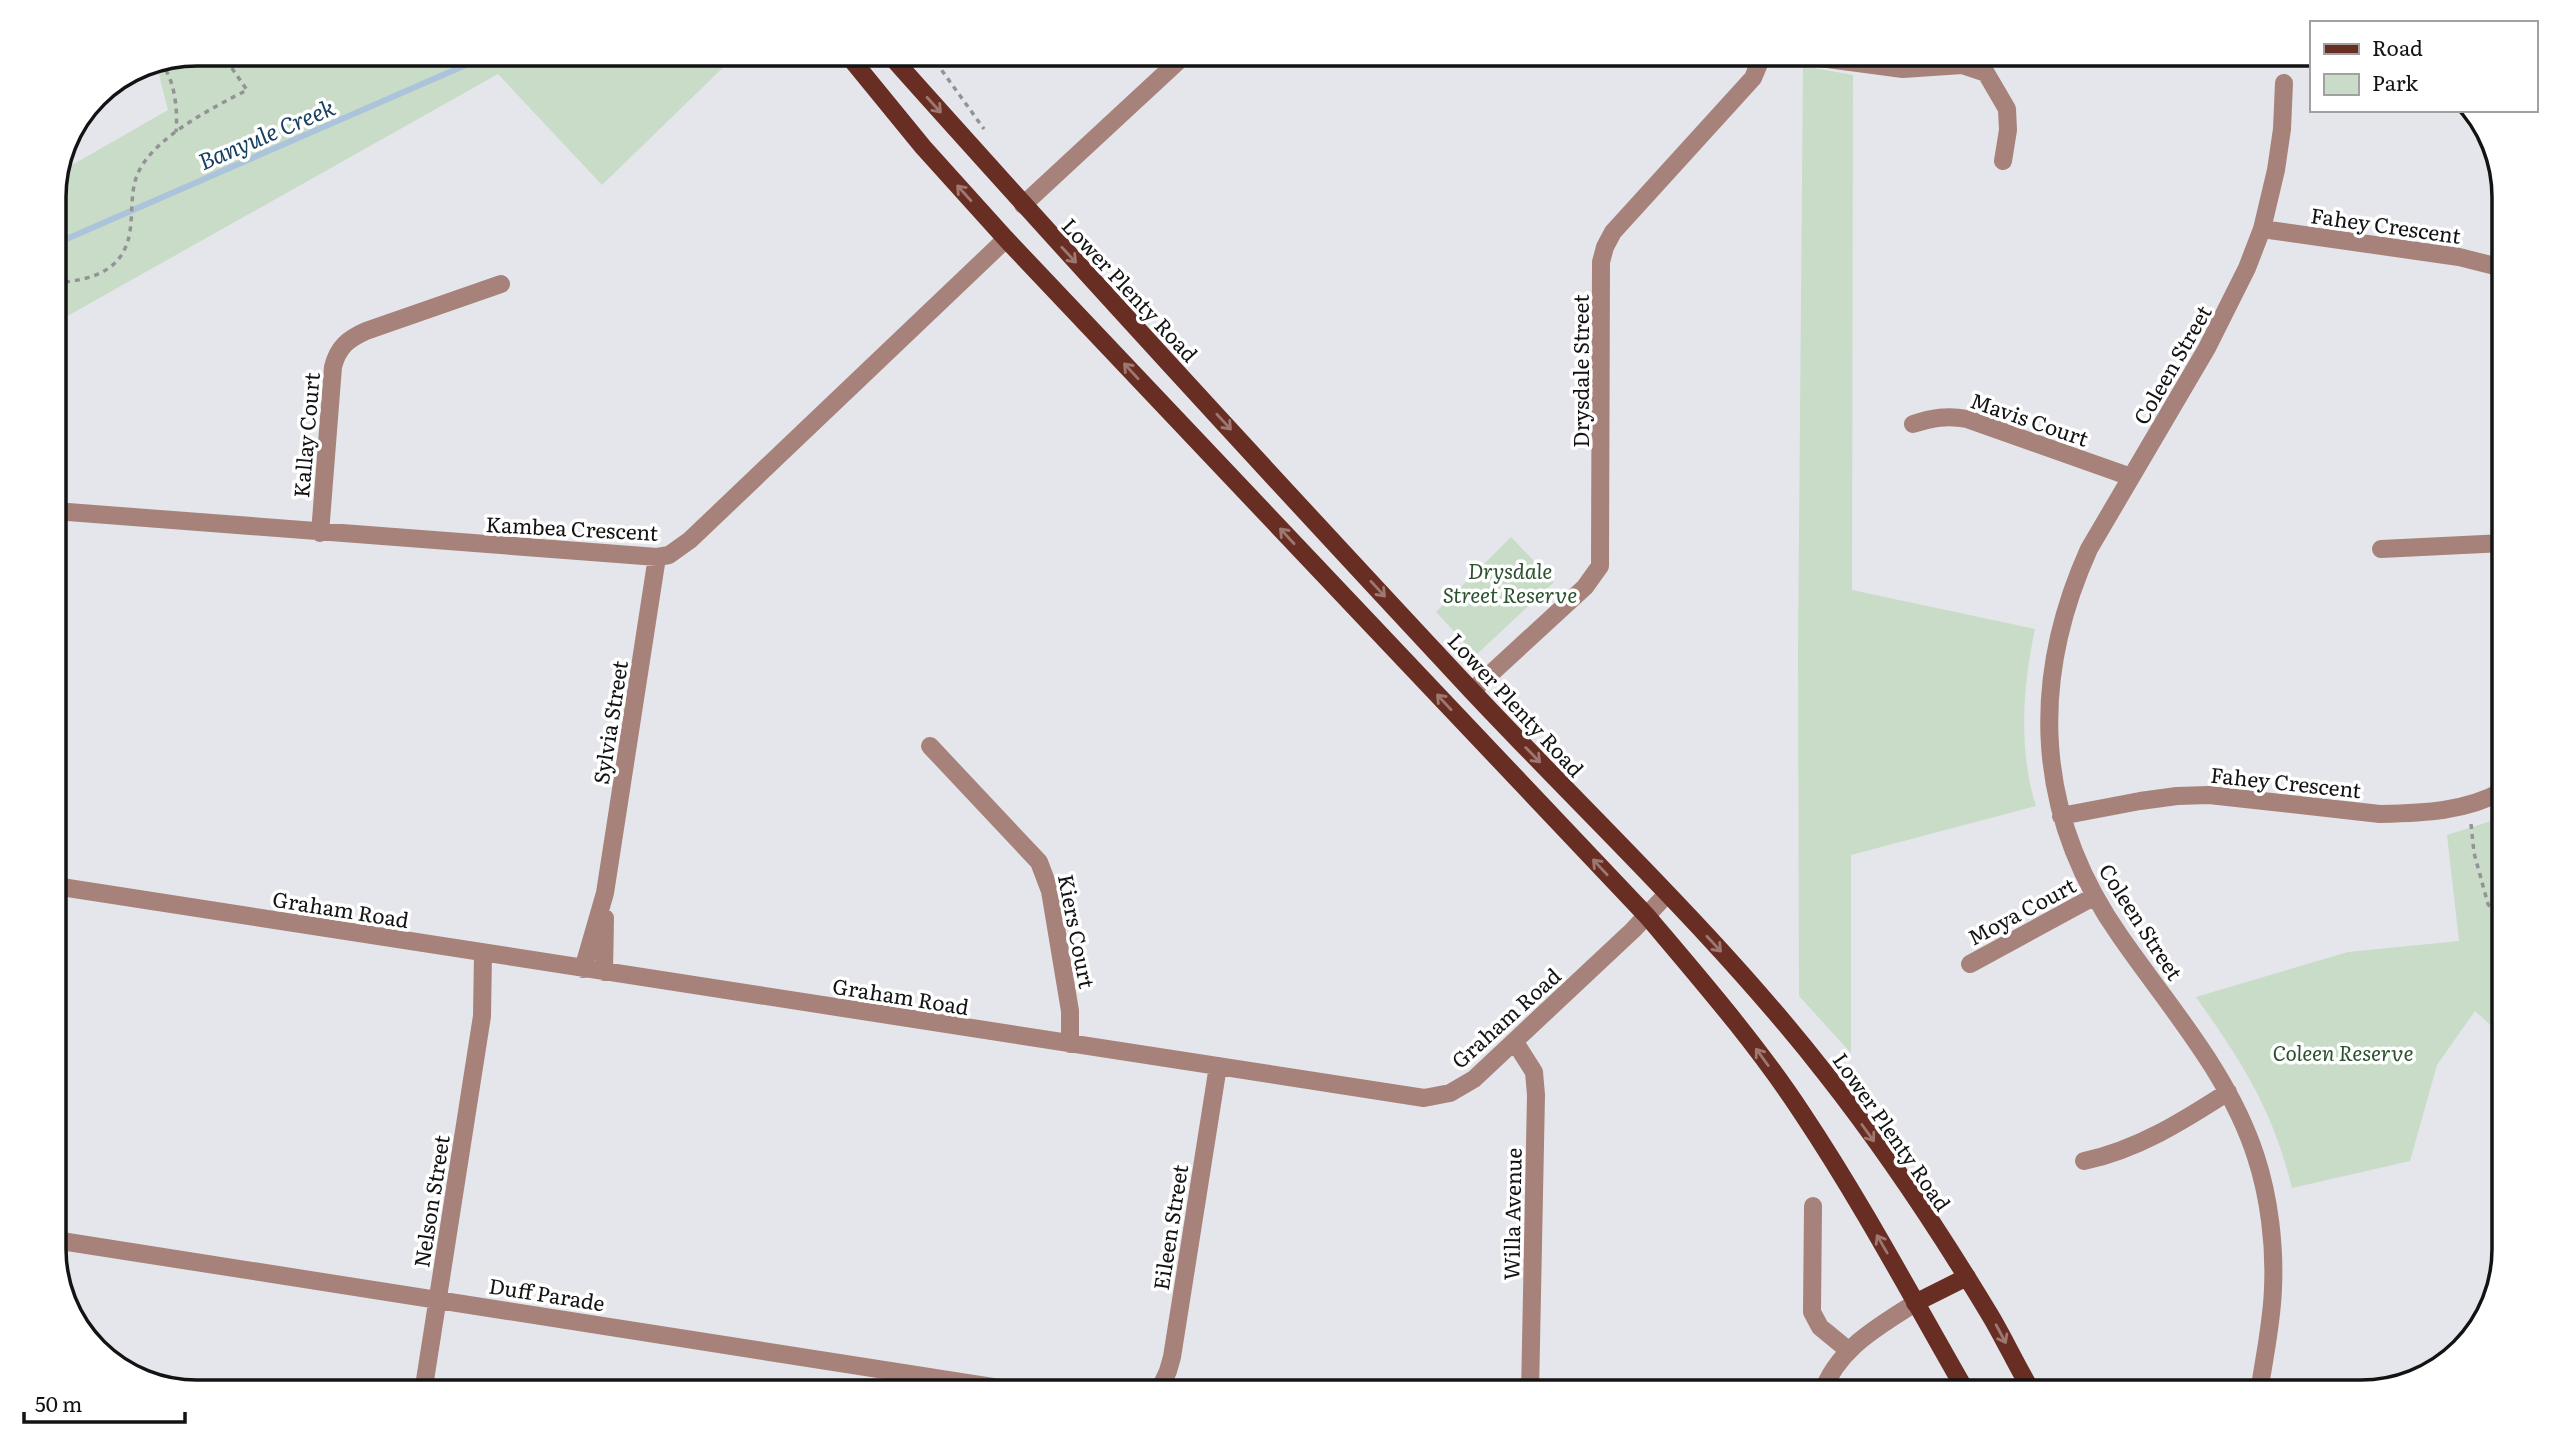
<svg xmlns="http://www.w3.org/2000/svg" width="2558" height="1447" viewBox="0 0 2558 1447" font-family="Literata,serif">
	<rect width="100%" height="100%" fill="#e5e6eb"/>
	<path fill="#c8dcc7" d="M205 54H737L602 185 498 74 55 323V189L58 173 168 110 156 63 205 61Z
		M1803 66 1853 75 1852 590 2035 629C2023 685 2018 750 2036 806L1851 855V1053L1799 996 1798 651Z
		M1511 537 1554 582 1476 655 1436 612Z
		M2504 817V1037L2475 1011 2437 1065 2410 1161 2292 1188C2273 1110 2242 1062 2196 997L2348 952 2459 941 2447 835Z"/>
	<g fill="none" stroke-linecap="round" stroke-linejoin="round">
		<path stroke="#abc4db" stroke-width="6" d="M640 54 652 60 665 54
			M55 244 491 54"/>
		<path stroke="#939397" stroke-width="3.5" stroke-dasharray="5 5" stroke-linecap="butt" d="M930 54 984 129
			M160 62C175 78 178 111 176 132
			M55 283C91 280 124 272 130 231 133 212 130 191 138 173 154 137 214 107 247 90L222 54
			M2471 824 2474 853 2488 904 2504 923"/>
		<path stroke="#a6827a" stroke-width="18" d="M1790 54 1903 69 1962 65 1986 73 2007 109 2008 130 2003 161
			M1023 205 1186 54
			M2262 229 2459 257 2503 268
			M1913 424C1932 418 1947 415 1967 419L2131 477
			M55 511 657 557 669 555 690 540 1006 239
			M320 533 333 367C338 347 348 339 366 331L501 284
			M2381 549 2504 543
			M1472 691 1585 587 1600 566 1601 262 1605 247 1613 232 1753 78 1763 54
			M930 746 1039 862 1050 891 1070 1011V1044
			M2061 816 2140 801 2177 796 2209 795 2380 814C2422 813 2466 812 2504 790
			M55 886 1424 1098 1450 1093 1474 1079 1633 930 1667 894
			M1970 964 2095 896
			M583 969 605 893 657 557
			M604 972 605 918
			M1515 1042 1534 1072 1536 1095 1530 1393
			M2084 1161C2137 1150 2183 1121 2228 1092
			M1813 1206 1812 1312 1820 1327 1848 1350
			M55 1240 1031 1393
			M423 1393 482 1016 483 953
			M1158 1393 1168 1371 1172 1357 1218 1066
			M1822 1393C1838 1348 1878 1327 1915 1303
			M2096 1393 2119 1391 2138 1393
			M2259 1393C2264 1358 2272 1323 2273 1288 2275 1245 2269 1197 2256 1157 2229 1073 2169 1007 2120 936 2035 815 2029 682 2089 549L2207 348 2247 268 2262 229 2276 170 2282 129 2284 83"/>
		<path stroke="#692e23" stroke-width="18" d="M847 54 923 147 1006 239 1647 916C1701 980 1756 1043 1802 1113 1862 1203 1913 1299 1967 1393
			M889 54C1080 268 1274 479 1470 689 1589 816 1718 936 1825 1073 1885 1149 1940 1232 1990 1315 2005 1340 2017 1367 2033 1393
			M1915 1303 1967 1277"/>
	</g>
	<defs><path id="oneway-shaft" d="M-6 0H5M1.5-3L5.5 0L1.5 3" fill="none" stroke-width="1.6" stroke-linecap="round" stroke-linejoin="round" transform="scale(1.75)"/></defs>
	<g stroke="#9e7770">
		<use href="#oneway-shaft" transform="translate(934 105) rotate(48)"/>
		<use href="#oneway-shaft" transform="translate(964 193) rotate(-132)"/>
		<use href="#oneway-shaft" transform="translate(1069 255) rotate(47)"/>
		<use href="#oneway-shaft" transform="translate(1131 371) rotate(-133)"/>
		<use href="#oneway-shaft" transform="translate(1224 422) rotate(47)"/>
		<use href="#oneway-shaft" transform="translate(1287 536) rotate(-133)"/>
		<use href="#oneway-shaft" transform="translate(1378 589) rotate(47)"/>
		<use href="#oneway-shaft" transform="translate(1444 702) rotate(-133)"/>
		<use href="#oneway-shaft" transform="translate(1533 755) rotate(46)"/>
		<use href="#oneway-shaft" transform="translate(1600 867) rotate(-133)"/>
		<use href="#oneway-shaft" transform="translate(1714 944) rotate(47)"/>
		<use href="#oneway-shaft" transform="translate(1762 1057) rotate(-126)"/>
		<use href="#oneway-shaft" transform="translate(1868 1133) rotate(54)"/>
		<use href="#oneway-shaft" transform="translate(1882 1244) rotate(-120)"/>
		<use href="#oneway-shaft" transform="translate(2001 1334) rotate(62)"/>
	</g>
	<g text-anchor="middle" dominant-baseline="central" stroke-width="7" stroke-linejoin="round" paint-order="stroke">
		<g font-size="21" fill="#131314" stroke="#fff">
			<text transform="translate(2386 224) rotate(8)">Fahey Crescent</text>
			<text transform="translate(1131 289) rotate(47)">Lower Plenty Road</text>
			<text transform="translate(2171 364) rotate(-60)">Coleen Street</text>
			<text transform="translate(1579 371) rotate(-90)">Drysdale Street</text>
			<text transform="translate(2030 418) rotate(19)">Mavis Court</text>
			<text transform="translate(305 435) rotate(-85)">Kallay Court</text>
			<text transform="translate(572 527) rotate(3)">Kambea Crescent</text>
			<text transform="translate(1517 704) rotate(47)">Lower Plenty Road</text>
			<text transform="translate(609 722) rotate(-81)">Sylvia Street</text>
			<text transform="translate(2286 781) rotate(6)">Fahey Crescent</text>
			<text transform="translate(341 908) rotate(9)">Graham Road</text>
			<text transform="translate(2021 910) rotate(-28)">Moya Court</text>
			<text transform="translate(2142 921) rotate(57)">Coleen Street</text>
			<text transform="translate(1078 931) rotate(79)">Kiers Court</text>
			<text transform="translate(901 995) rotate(9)">Graham Road</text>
			<text transform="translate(1505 1017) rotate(-42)">Graham Road</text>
			<text transform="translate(1893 1131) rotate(55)">Lower Plenty Road</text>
			<text transform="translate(430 1201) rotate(-81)">Nelson Street</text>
			<text transform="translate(1511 1214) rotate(-89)">Willa Avenue</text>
			<text transform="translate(1169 1227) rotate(-81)">Eileen Street</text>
			<text transform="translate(547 1293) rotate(9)">Duff Parade</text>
		</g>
		<g font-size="21" font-style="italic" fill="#2c512e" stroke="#fff">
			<text x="1510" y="569">Drysdale<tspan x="1510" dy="24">Street Reserve</tspan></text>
			<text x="2343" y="1051">Coleen Reserve</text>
		</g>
		<g font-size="23" font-style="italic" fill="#184161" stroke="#fff">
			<text transform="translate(266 133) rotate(-23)">Banyule Creek</text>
		</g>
	</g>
	<path d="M0 0H2558V1447H0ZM197 66H2361A131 131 0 0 1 2492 197V1249A131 131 0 0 1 2361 1380H197A131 131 0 0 1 66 1249V197A131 131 0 0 1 197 66Z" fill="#fff" fill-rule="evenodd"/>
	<path fill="none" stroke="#131314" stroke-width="3.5" d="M197 66H2361A131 131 0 0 1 2492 197V1249A131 131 0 0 1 2361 1380H197A131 131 0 0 1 66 1249V197A131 131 0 0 1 197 66Z"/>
	<rect x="2310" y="21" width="228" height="91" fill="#ffffff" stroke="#a1a1a1" stroke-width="2"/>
	<rect x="2324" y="44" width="35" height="10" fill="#692e23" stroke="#a1a1a1" stroke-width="2"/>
	<text x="2372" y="56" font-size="21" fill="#131314">Road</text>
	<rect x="2324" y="74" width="35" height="21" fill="#c8dcc7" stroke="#a1a1a1" stroke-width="2"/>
	<text x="2372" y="91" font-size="21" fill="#131314">Park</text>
	<path d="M24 1412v10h161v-10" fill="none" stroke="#131314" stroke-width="3.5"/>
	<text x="35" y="1412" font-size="21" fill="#131314" stroke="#ffffff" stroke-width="5" paint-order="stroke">50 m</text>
</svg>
